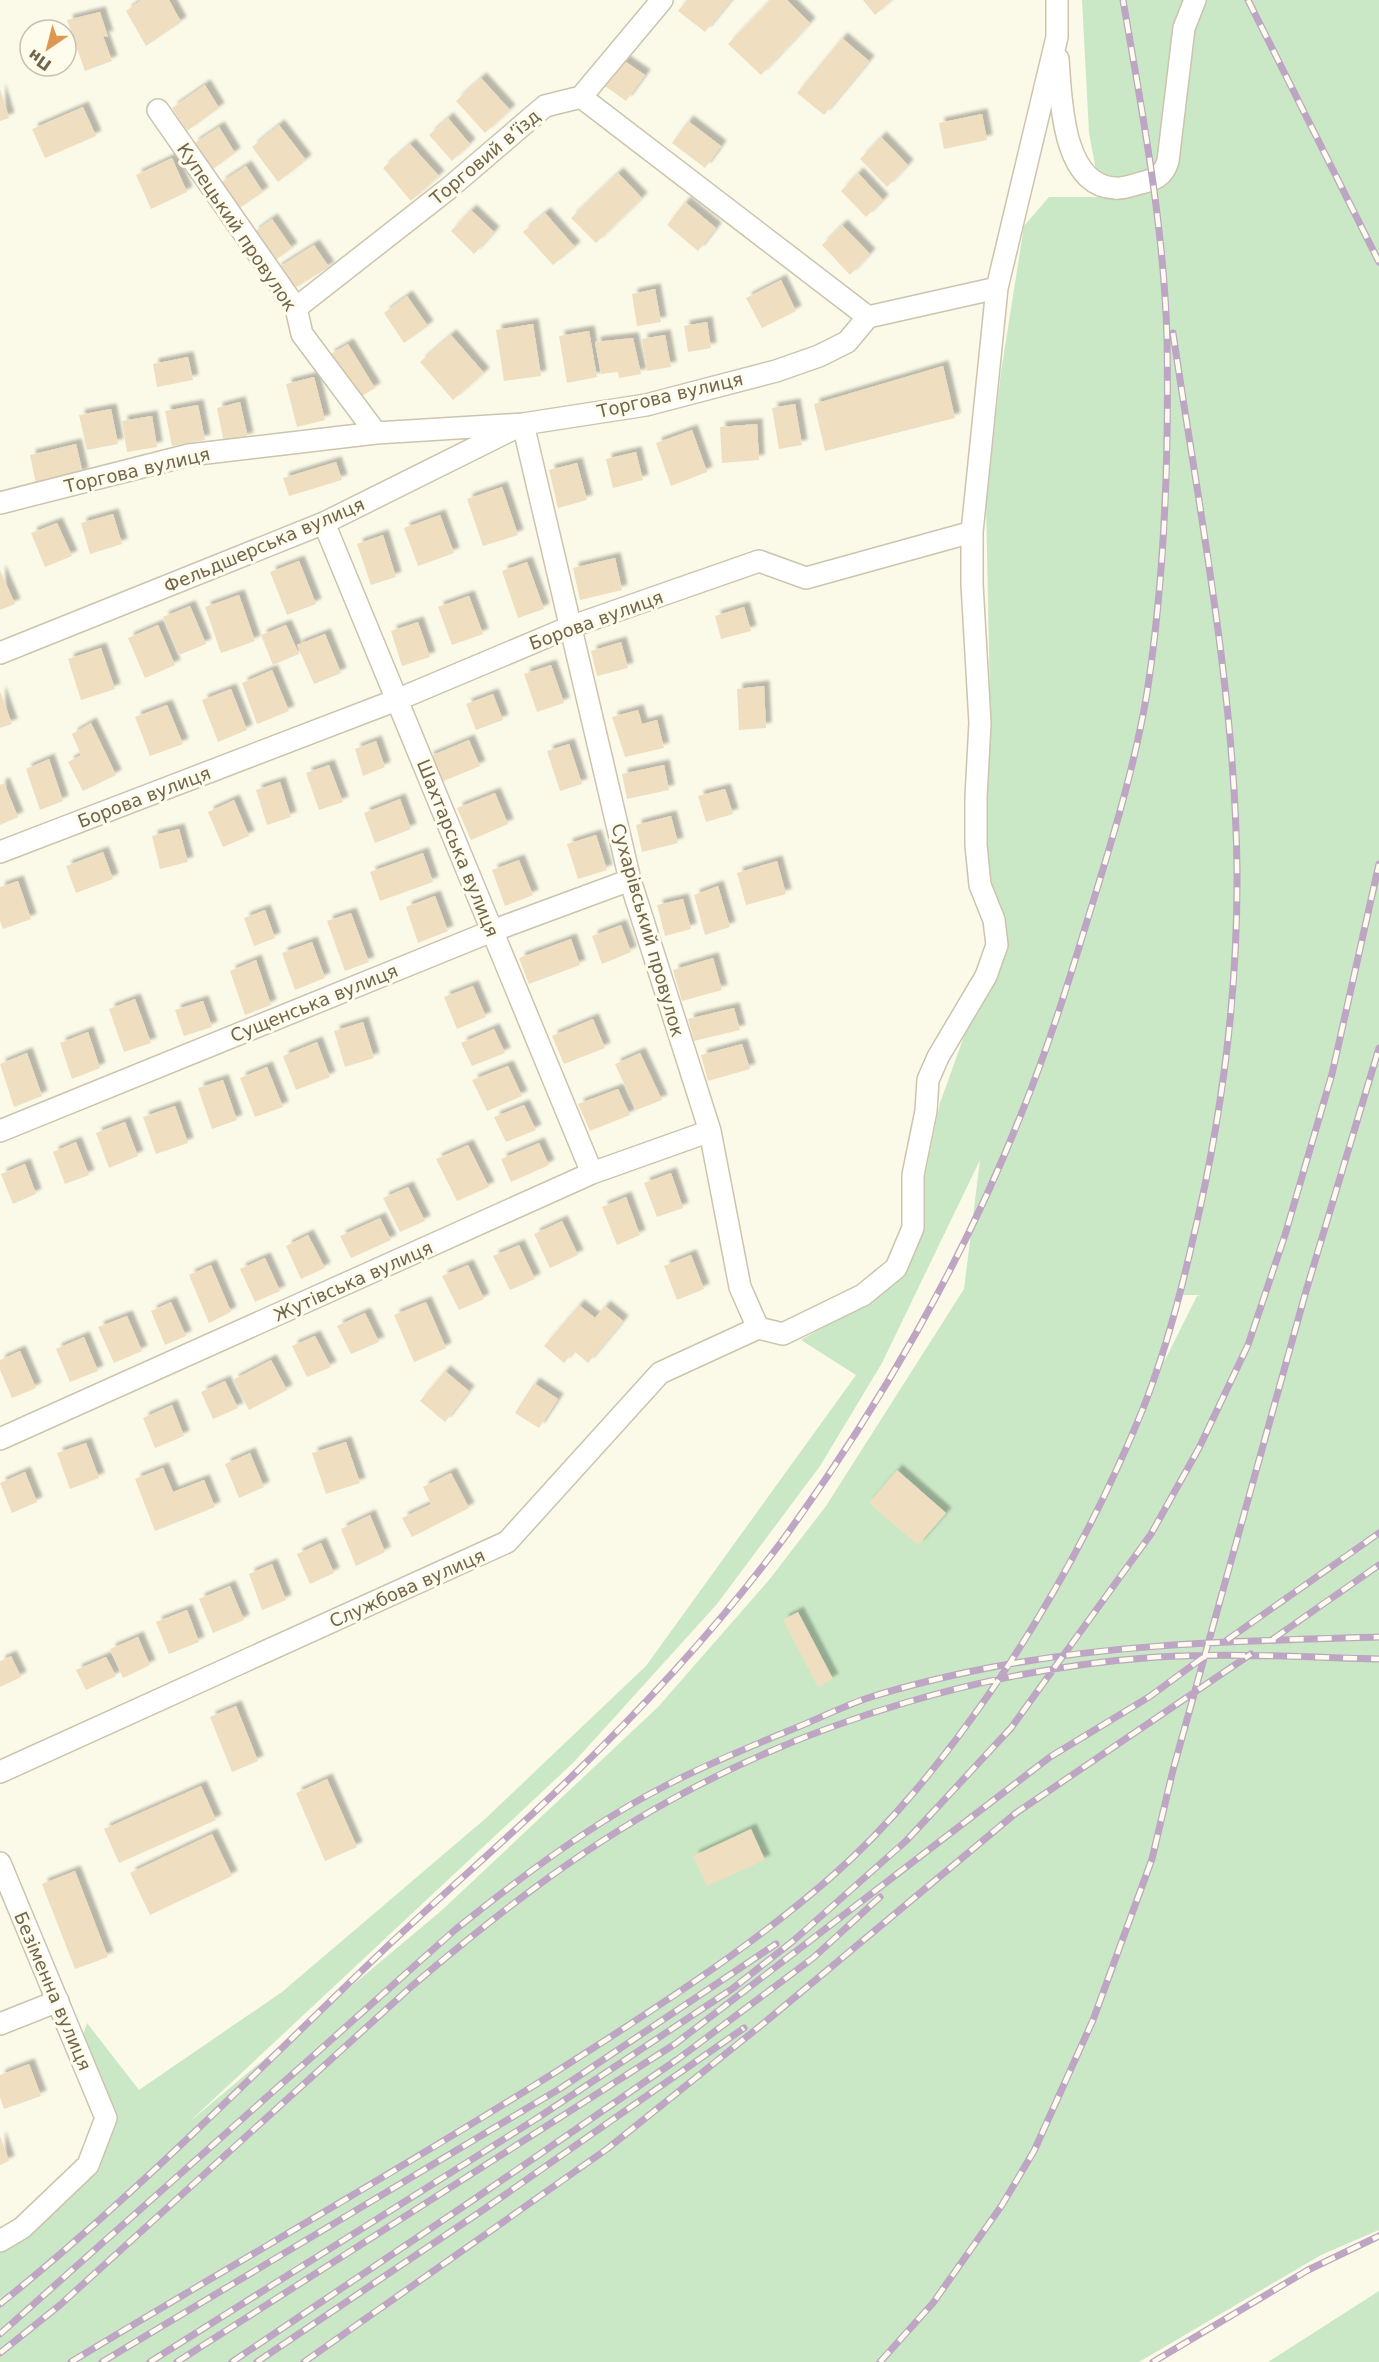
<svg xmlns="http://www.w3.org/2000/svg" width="1379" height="2362" viewBox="0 0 1379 2362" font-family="'DejaVu Sans',sans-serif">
	<defs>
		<filter id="shadow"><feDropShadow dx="5.5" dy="-5.5" stdDeviation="1.5" flood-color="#0004"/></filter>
	</defs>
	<rect width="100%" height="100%" fill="#fbf9e7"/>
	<path fill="#cae8c6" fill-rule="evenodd" d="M1082 0H1379V2230L1321 2255 1139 2362H0V2241L88 2164 104 2124 81 2058 84 2032 87 2023 139 2090 282 1992 485 1819 646 1666 856 1375 801 1340 873 1299 909 1255 940 1103 995 950 983 867 990 700 986 503 1001 372 1024 226 1049 197H1101L1089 133ZM980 1160 964 1289 826 1506 769 1580 658 1707 441 1911 188 2123 574 1762 717 1604 820 1466 882 1363ZM1177 1295H1201L1197 1296 1164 1362Z
		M1379 2291V2362H1268Z"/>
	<path fill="#efdfc0" filter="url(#shadow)" d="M141 0H169L181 22 146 46 126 11Z
		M687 0H731L705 32 678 11Z
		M771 0H787L810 23 761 75 728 44Z
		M863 0H892L875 15Z
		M100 12 108 37 103 36 112 61 85 71 67 20Z
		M842 38 869 61 824 115 797 93Z
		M623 60 645 75 626 101 605 86Z
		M481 78 510 110 485 133 456 101Z
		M205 85 219 108 187 131 172 108Z
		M0 89 9 118 0 121Z
		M83 107 96 136 45 158 32 129Z
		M982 114 987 140 944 149 939 123Z
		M448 118 470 144 452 161 429 135Z
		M688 121 721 146 705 168 672 143Z
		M279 125 306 160 278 182 252 147Z
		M219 127 235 153 210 171 193 144Z
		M881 137 908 165 887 187 860 159Z
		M410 144 439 176 411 201 383 168Z
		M172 158 187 192 151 209 136 175Z
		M246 166 263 192 238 209 220 183Z
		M618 173 642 198 596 243 571 218Z
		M858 173 883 200 866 217 841 191Z
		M685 202 716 228 698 251 667 225Z
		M471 210 494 232 474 254 451 231Z
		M545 213 575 247 553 265 523 232Z
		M272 219 292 248 273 262 253 233Z
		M842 225 870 254 850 275 822 245Z
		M314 245 329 267 290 291 276 269Z
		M781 280 796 311 762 328 746 298Z
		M655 289 661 322 637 326 632 294Z
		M407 296 428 326 404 343 384 313Z
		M707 322 711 348 688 352 684 326Z
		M533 324 541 376 504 381 496 330Z
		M589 331 597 377 567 383 559 336Z
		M451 335 484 373 453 400 420 362Z
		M665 335 671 367 647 371 642 339Z
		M633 338 641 374 619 378 618 372 601 374 595 342Z
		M348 344 375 388 355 400 329 355Z
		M188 357 193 380 157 387 153 364Z
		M943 366 955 418 825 451 814 404Z
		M314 377 325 420 297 427 286 384Z
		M240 402 248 438 224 443 217 408Z
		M795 404 802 445 779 449 772 408Z
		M198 405 205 440 172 446 165 411Z
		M111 409 118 444 87 450 79 415Z
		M152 416 157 447 127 452 122 421Z
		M757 424 759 460 722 463 720 427Z
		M692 430 707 472 671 486 656 443Z
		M76 444 83 474 36 484 30 455Z
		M636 452 643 480 613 488 606 459Z
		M336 462 342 480 289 496 283 478Z
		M577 463 587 500 558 508 549 470Z
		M502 487 518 535 483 546 467 499Z
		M113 514 122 544 90 554 81 523Z
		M440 515 454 553 418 566 404 528Z
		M57 523 72 556 45 567 31 533Z
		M383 535 396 577 371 585 357 544Z
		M615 558 622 590 580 600 573 568Z
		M299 561 316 604 287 615 270 572Z
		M527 562 544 609 518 618 502 571Z
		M0 570 15 604 0 610Z
		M239 595 255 641 221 653 205 607Z
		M469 596 483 634 452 645 438 607Z
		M190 606 206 644 179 655 163 617Z
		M744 607 751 631 721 639 715 616Z
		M418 622 430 657 402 666 391 631Z
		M158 625 175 665 145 678 128 638Z
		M286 625 299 654 273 665 261 635Z
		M325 634 341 673 314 684 297 645Z
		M621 642 628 668 597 676 591 651Z
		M101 648 115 689 81 700 68 659Z
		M551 665 564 703 537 712 524 674Z
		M272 670 289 711 257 724 242 683Z
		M764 686 766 728 739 730 737 689Z
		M231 689 247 730 218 742 202 700Z
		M0 691 12 724 0 728Z
		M493 694 503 720 476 730 466 704Z
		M167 705 183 744 150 756 135 717Z
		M638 710 642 724 657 720 664 748 625 757 612 717Z
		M91 723 116 775 83 791 68 762 81 755 72 734Z
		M469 740 480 766 439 783 428 757Z
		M376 741 385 767 363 776 355 749Z
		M569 744 582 784 560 791 547 751Z
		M49 759 63 801 40 810 26 769Z
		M329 765 343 802 319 810 306 773Z
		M664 765 669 790 627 799 622 774Z
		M280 782 291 817 267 825 256 790Z
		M4 783 18 817 0 825V785Z
		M725 789 733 814 706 822 698 796Z
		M495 793 508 824 471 840 457 808Z
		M400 799 411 829 375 843 364 813Z
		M234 800 249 836 223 847 208 812Z
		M671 816 678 843 642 852 636 825Z
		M179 829 188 862 160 869 152 836Z
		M596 835 607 870 578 879 567 844Z
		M103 852 113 879 76 893 66 866Z
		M423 853 433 882 380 901 370 872Z
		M519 860 533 895 505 906 492 870Z
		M777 861 786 894 746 905 737 873Z
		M18 881 31 919 3 929 0 921V887Z
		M718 886 730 927 705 935 694 895Z
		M435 896 448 931 418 943 406 907Z
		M683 899 691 929 665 936 657 905Z
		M265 910 275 938 254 946 244 918Z
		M351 913 369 962 345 971 327 921Z
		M621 925 631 952 602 964 592 936Z
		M571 939 580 965 529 984 519 958Z
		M312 942 325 978 295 990 282 953Z
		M713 958 722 990 682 1001 673 970Z
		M256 960 271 1005 245 1015 230 971Z
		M473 986 486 1017 457 1029 444 997Z
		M135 999 151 1043 124 1052 109 1009Z
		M203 1001 212 1027 184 1036 175 1010Z
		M734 1008 740 1030 694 1041 688 1019Z
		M593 1019 605 1048 564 1064 552 1036Z
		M363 1022 374 1058 345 1067 334 1031Z
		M494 1029 505 1053 472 1066 461 1043Z
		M88 1032 100 1068 72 1079 60 1043Z
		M317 1042 330 1077 296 1090 283 1056Z
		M742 1044 750 1069 708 1081 701 1055Z
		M27 1053 42 1096 14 1107 0 1064Z
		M640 1053 662 1100 636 1110 615 1064Z
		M508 1066 522 1096 487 1111 472 1080Z
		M267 1067 283 1107 255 1117 240 1078Z
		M223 1080 237 1120 212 1129 198 1088Z
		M618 1089 630 1115 590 1131 578 1104Z
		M524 1105 536 1130 506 1142 494 1117Z
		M175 1106 188 1143 156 1154 143 1117Z
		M125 1122 138 1156 109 1168 96 1133Z
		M76 1142 89 1175 65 1184 53 1152Z
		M539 1143 549 1165 511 1182 501 1159Z
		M468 1145 489 1187 457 1201 436 1159Z
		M25 1164 36 1194 13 1204 1 1174Z
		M671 1173 683 1208 657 1217 644 1183Z
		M408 1187 425 1221 400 1232 383 1198Z
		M626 1197 640 1235 617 1245 602 1207Z
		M380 1218 391 1240 351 1258 340 1236Z
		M562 1221 578 1255 550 1268 534 1234Z
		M308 1235 325 1268 301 1279 286 1246Z
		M519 1245 535 1279 510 1290 493 1256Z
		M691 1255 704 1289 677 1300 664 1266Z
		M265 1258 280 1291 255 1302 240 1269Z
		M211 1265 231 1312 209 1323 189 1275Z
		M468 1265 484 1299 459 1310 442 1276Z
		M171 1302 186 1336 165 1345 151 1311Z
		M426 1302 446 1348 414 1362 394 1315Z
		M579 1305 595 1318 605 1306 623 1321 588 1363 574 1351 564 1363 544 1346Z
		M365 1313 379 1342 351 1354 337 1326Z
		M127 1316 142 1351 114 1363 98 1327Z
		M315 1336 331 1367 307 1377 292 1346Z
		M84 1337 98 1371 70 1382 56 1349Z
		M20 1351 36 1388 12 1398 0 1370V1360Z
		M271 1360 287 1390 249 1410 233 1380Z
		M445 1371 469 1391 445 1422 420 1401Z
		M225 1381 238 1408 213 1419 201 1392Z
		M534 1383 558 1399 539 1428 515 1413Z
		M172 1405 184 1436 155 1448 143 1418Z
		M346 1442 360 1483 326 1494 312 1453Z
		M86 1443 99 1478 70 1489 57 1453Z
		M250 1453 264 1487 239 1498 225 1464Z
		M163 1468 173 1492 204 1480 215 1507 155 1531 135 1479Z
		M897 1470 946 1513 918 1545 869 1503Z
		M25 1472 37 1502 12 1513 0 1483Z
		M451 1473 469 1508 412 1537 402 1518 431 1504 423 1487Z
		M370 1515 385 1552 356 1566 341 1529Z
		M321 1543 334 1573 310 1584 297 1554Z
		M272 1564 286 1600 262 1610 249 1574Z
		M230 1586 244 1620 213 1633 199 1599Z
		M187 1610 199 1642 169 1654 156 1622Z
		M798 1612 833 1679 818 1687 783 1620Z
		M138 1637 150 1665 123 1678 110 1649Z
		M11 1656 21 1677 0 1687V1661Z
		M106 1657 116 1676 86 1690 76 1670Z
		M236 1706 258 1761 232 1772 210 1717Z
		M327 1779 357 1847 325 1861 296 1793Z
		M201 1786 216 1820 119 1863 104 1829Z
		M751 1829 765 1860 707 1886 693 1856Z
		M212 1834 232 1876 150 1915 130 1873Z
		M75 1871 108 1957 75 1969 42 1884Z
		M29 2064 41 2096 4 2109 0 2097V2075Z
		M0 2136 9 2161 0 2165Z"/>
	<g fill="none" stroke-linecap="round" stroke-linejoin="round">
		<defs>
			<path id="street" d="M1058 59C1061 95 1061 186 1115 188 1122 189 1130 186 1137 184 1153 180 1163 178 1168 161L1184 28 1195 0
				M581 97 868 317
				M158 110 296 308 302 334 376 433
				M296 308 448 189 545 106 581 97 662 0
				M0 503 189 455 376 433 523 424 646 405 776 371 819 356 847 342 868 317 997 288 1057 37V0
				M324 523 592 1173
				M0 653 324 523 523 424 630 880 710 1131 740 1287 758 1328
				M0 852 399 699 570 627 759 561 806 578 972 532 997 288
				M0 1131 492 931 630 880
				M758 1328 783 1334 863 1295 896 1268 913 1228V1175L926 1111 928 1080 938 1057 986 976 997 945 994 920 980 885 976 845V797L980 723 972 584V532
				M0 1439 592 1173 710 1131
				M0 1772 507 1542 660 1373 758 1328
				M0 1863 106 2118 88 2165 22 2228 0 2241
				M0 2024 58 2001"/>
		</defs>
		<use href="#street" stroke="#ccc4ad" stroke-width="24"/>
		<use href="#street" stroke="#fff" stroke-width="21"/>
		<defs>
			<path id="rail" d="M1248 0 1379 262
				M1273 1639 1379 1565
				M1227 1640 1379 1533
				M0 2304C132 2198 250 2078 372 1961 434 1901 501 1845 563 1785 641 1710 717 1628 782 1541 877 1411 963 1262 1022 1112 1048 1048 1068 984 1088 918 1111 844 1134 770 1147 693 1165 576 1169 457 1167 339 1164 226 1142 111 1123 0
				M0 2334 456 1929C521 1877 591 1824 665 1786 705 1765 747 1748 788 1731 816 1720 843 1706 871 1697 902 1687 936 1679 968 1672 1103 1643 1241 1641 1379 1637
				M0 2353 60 2305 412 1986C492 1918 576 1852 669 1801 817 1719 988 1669 1157 1657 1231 1653 1305 1657 1379 1659
				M71 2362C225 2269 382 2180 535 2085 636 2021 739 1957 830 1878 892 1824 942 1761 989 1694 1049 1607 1102 1509 1142 1411 1164 1356 1180 1297 1193 1239 1222 1117 1238 995 1237 869 1235 690 1199 510 1173 333
				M102 2362 561 2088 776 1944
				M150 2362 539 2117 732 1989 793 1941 906 1841 1011 1728 1151 1534 1199 1448 1248 1345 1285 1235 1332 1074 1379 864
				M177 2362 675 2044 1050 1757 1149 1697 1205 1656
				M232 2362 473 2200 678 2059 813 1958 880 1897
				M257 2362 483 2210 744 2028
				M304 2362 607 2149 764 2023 1016 1813 1251 1654
				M880 2362 933 2303 1002 2205 1034 2151 1093 2020 1152 1859 1173 1770 1306 1291 1379 1048
				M1153 2362 1308 2270 1379 2236"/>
		</defs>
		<use href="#rail" stroke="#bea5c4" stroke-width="7"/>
		<use href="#rail" stroke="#fefced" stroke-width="4.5" stroke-dasharray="14" stroke-linecap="butt"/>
	</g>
	<g text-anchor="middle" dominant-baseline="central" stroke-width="6" stroke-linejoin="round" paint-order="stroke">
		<g font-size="18" fill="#73654c" stroke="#fefced">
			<text transform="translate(485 157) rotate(-40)">Торговий в’їзд</text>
			<text transform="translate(237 227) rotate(56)">Купецький провулок</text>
			<text transform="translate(670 395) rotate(-13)">Торгова вулиця</text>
			<text transform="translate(137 470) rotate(-13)">Торгова вулиця</text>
			<text transform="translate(264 545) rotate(-23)">Фельдшерська вулиця</text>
			<text transform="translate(596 620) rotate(-20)">Борова вулиця</text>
			<text transform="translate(144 797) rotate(-21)">Борова вулиця</text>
			<text transform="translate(458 848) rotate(68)">Шахтарська вулиця</text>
			<text transform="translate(648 930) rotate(74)">Сухарівський провулок</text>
			<text transform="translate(314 1003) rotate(-22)">Сущенська вулиця</text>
			<text transform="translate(353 1281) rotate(-24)">Жутівська вулиця</text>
			<text transform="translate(407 1588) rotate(-24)">Службова вулиця</text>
			<text transform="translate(53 1991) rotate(67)">Безіменна вулиця</text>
		</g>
	</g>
	<g transform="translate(48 48) rotate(215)"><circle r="28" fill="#fefced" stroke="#c6c0ad" stroke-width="1.5"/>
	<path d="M0-4.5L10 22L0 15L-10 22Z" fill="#de9752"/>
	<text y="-9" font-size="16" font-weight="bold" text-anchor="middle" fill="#73654c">Пн</text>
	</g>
</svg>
